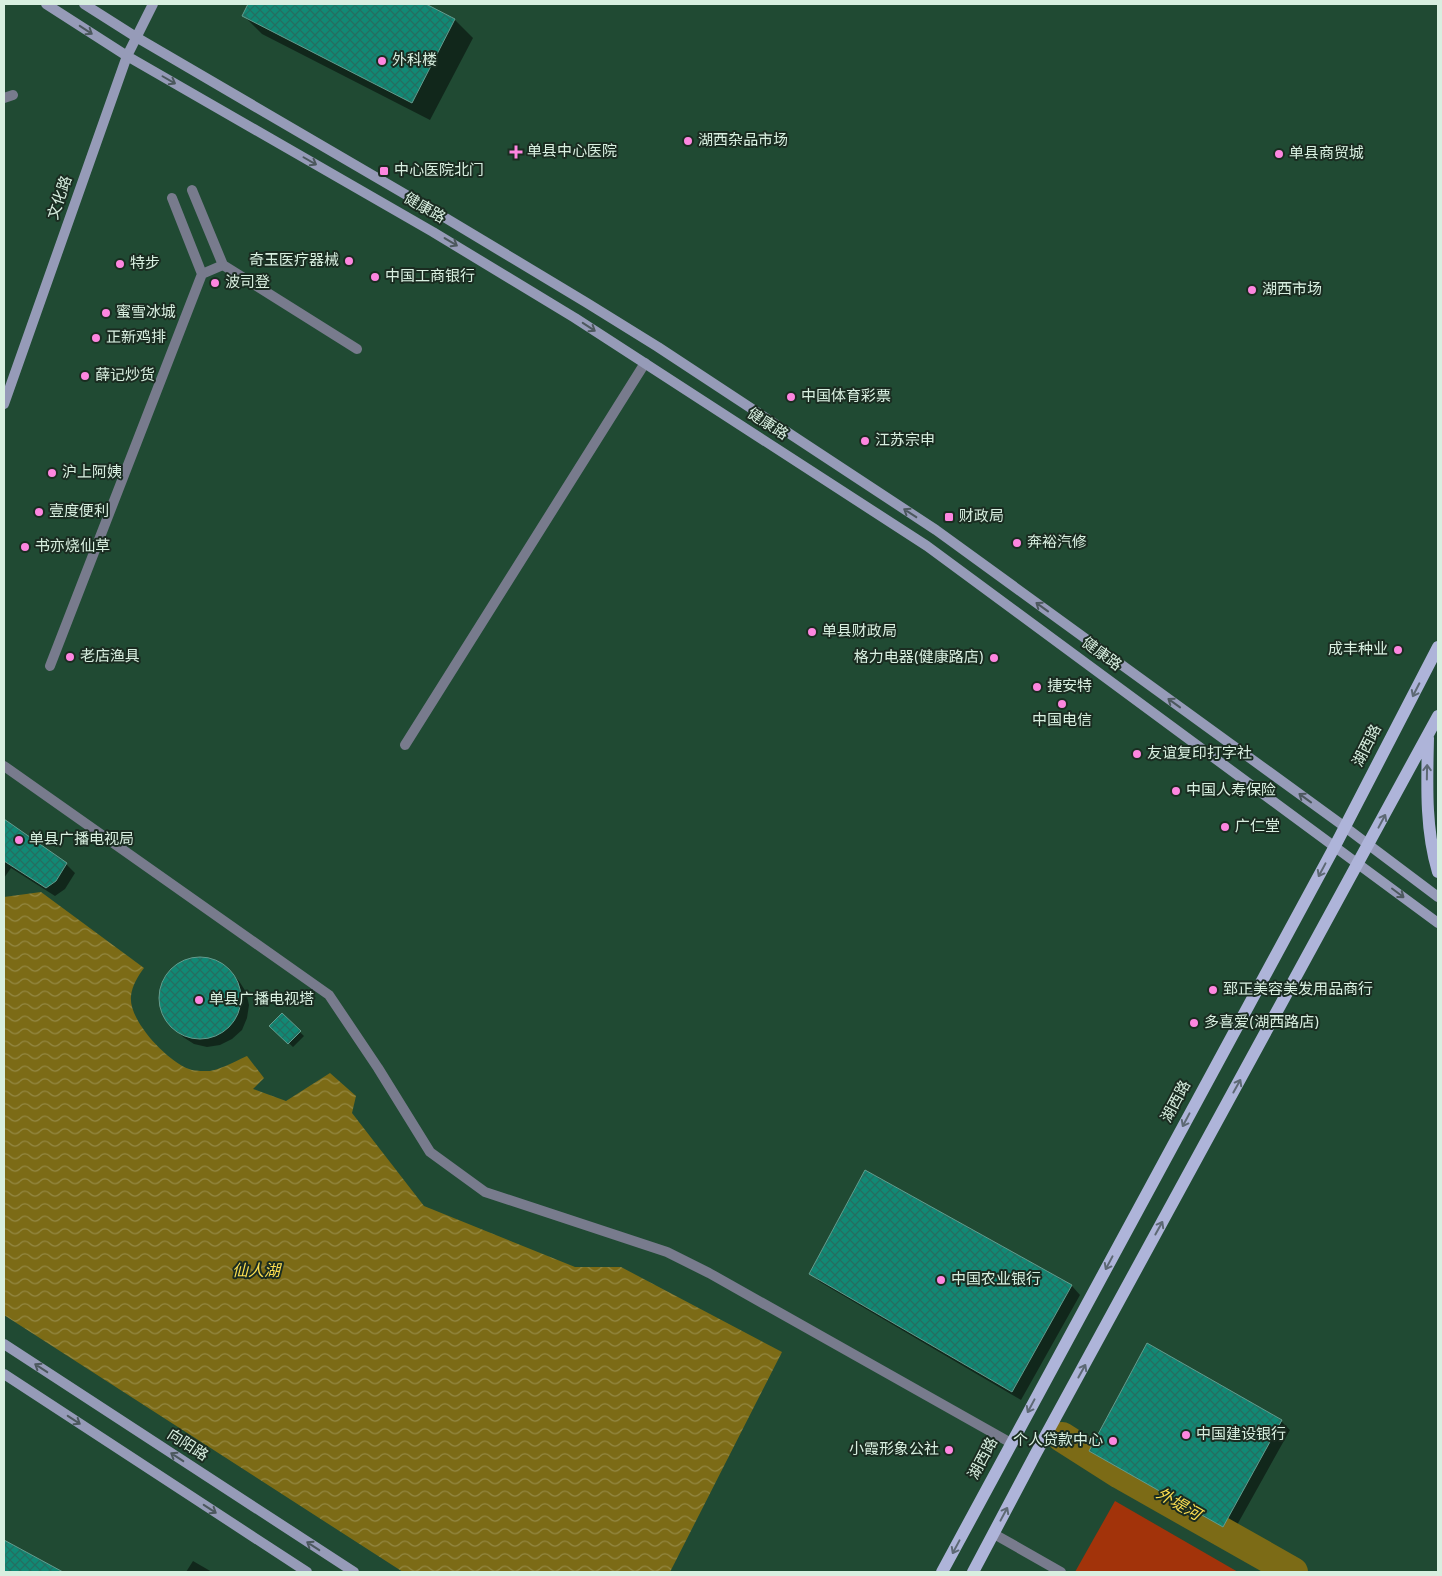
<svg xmlns="http://www.w3.org/2000/svg" width="1442" height="1576" viewBox="0 0 1442 1576" font-family="Overpass,'Noto Sans SC',sans-serif">
	<defs>
		<pattern id="water-waves" width="16" height="10" patternUnits="userSpaceOnUse" patternTransform="scale(1.25)"><rect width="16" height="10" fill="#7c6b16"/><path d="M0 5q4-4 8 0t8 0" fill="none" stroke="#948843"/></pattern>
		<pattern id="building-cross-hatch" width="8" height="8" patternUnits="userSpaceOnUse" patternTransform="scale(1.25)"><rect width="8" height="8" fill="#118975"/><path d="M0 0l8 8M0 8l8-8" fill="none" stroke="#246f61"/></pattern>
	</defs>
	<rect width="100%" height="100%" fill="#204a33"/>
	<path fill="#a2330a" d="M1115 1501 1238 1572H1075Z"/>
	<path fill="url(#water-waves)" d="M41 892 144 968C138 976 132 986 131 996 128 1020 167 1061 189 1069 194 1071 202 1071 208 1071 218 1071 238 1060 247 1056L264 1078 253 1089 286 1101 330 1073 356 1096 352 1113 424 1206 575 1267H621L782 1352 670 1572H403L4 1315V897Z"/>
	<path fill="#0007" d="M250 4H424L455 20 473 38 430 120 262 34 244 16Z
		M4 820 66 864 75 873 65 889 55 896 11 868 4 878Z
		M195 959H208L220 964 239 981 246 992 249 1005 247 1018 242 1030 232 1039 220 1045 207 1047 194 1044 183 1037 165 1017 160 1005V992L164 979 172 969 183 962Z
		M282 1015 304 1036 293 1047 271 1026Z
		M866 1171 1072 1286 1080 1295 1021 1400 820 1282 811 1274Z
		M1281 1421 1290 1430 1232 1534 1100 1459 1091 1450Z
		M4 1542 60 1572H4Z
		M193 1561 212 1572H186Z"/>
	<g fill="none" stroke-linecap="round" stroke-linejoin="round">
		<path stroke="#7c6b16" stroke-width="30" d="M1062 1437 1120 1474 1293 1572"/>
	</g>
	<path fill="url(#building-cross-hatch)" stroke="#639b8d" d="M248 4H426L455 19 412 103 242 16Z
		M4 819 67 863 56 881 46 888 4 861Z
		M159 998a41 41 0 1 1 82 0a41 41 0 1 1-82 0Z
		M282 1013 301 1031 288 1044 269 1026Z
		M865 1170 1072 1285 1012 1392 809 1274Z
		M1147 1343 1282 1420 1223 1527 1089 1451Z
		M4 1540 63 1572H4Z"/>
	<g fill="none" stroke-linecap="round" stroke-linejoin="round">
		<path stroke="#787b8d" stroke-width="10" d="M4 98 13 95
			M192 190 223 265
			M172 198 202 274
			M50 666 202 274 223 265 357 349"/>
		<path stroke="#787b8d" stroke-width="10" d="M405 745 645 363
			M4 766 329 995 378 1068 430 1152 485 1192 667 1252 709 1273 1011 1443
			M994 1534 1061 1572"/>
		<path stroke="#969bb8" stroke-width="10" d="M46 4 127 56 433 232 575 318 927 546 1438 923
			M84 4 136 37 439 214 587 303 658 347 936 530 1345 827 1438 897
			M4 404 127 56 153 4
			M4 1344 354 1572
			M4 1374 307 1572"/>
		<path stroke="#aeb4d9" stroke-width="12" d="M1428 738C1427 783 1425 829 1438 872
			M942 1572 1335 846 1438 647
			M973 1572 1035 1455 1438 716"/>
	</g>
	<defs><path id="oneway-shaft" d="M-6 0H5M1.5-3L5.5 0L1.5 3" fill="none" stroke-width="1.6" stroke-linecap="round" stroke-linejoin="round" transform="scale(1.25)"/></defs>
	<g stroke="#4c585d">
		<use href="#oneway-shaft" transform="translate(86 30) rotate(33)"/>
		<use href="#oneway-shaft" transform="translate(169 80) rotate(30)"/>
		<use href="#oneway-shaft" transform="translate(310 161) rotate(30)"/>
		<use href="#oneway-shaft" transform="translate(451 242) rotate(31)"/>
		<use href="#oneway-shaft" transform="translate(589 327) rotate(33)"/>
		<use href="#oneway-shaft" transform="translate(910 513) rotate(-147)"/>
		<use href="#oneway-shaft" transform="translate(1042 607) rotate(-144)"/>
		<use href="#oneway-shaft" transform="translate(1174 703) rotate(-144)"/>
		<use href="#oneway-shaft" transform="translate(1305 798) rotate(-144)"/>
		<use href="#oneway-shaft" transform="translate(1398 893) rotate(37)"/>
		<use href="#oneway-shaft" transform="translate(41 1368) rotate(-147)"/>
		<use href="#oneway-shaft" transform="translate(74 1420) rotate(33)"/>
		<use href="#oneway-shaft" transform="translate(177 1457) rotate(-147)"/>
		<use href="#oneway-shaft" transform="translate(210 1509) rotate(33)"/>
		<use href="#oneway-shaft" transform="translate(313 1546) rotate(-147)"/>
	</g>
	<g stroke="#5d6974">
		<use href="#oneway-shaft" transform="translate(1416 690) rotate(117)"/>
		<use href="#oneway-shaft" transform="translate(1427 772) rotate(-89)"/>
		<use href="#oneway-shaft" transform="translate(1382 821) rotate(-62)"/>
		<use href="#oneway-shaft" transform="translate(1322 870) rotate(118)"/>
		<use href="#oneway-shaft" transform="translate(1237 1086) rotate(-61)"/>
		<use href="#oneway-shaft" transform="translate(1186 1120) rotate(118)"/>
		<use href="#oneway-shaft" transform="translate(1159 1228) rotate(-61)"/>
		<use href="#oneway-shaft" transform="translate(1109 1263) rotate(118)"/>
		<use href="#oneway-shaft" transform="translate(1082 1371) rotate(-61)"/>
		<use href="#oneway-shaft" transform="translate(1031 1406) rotate(118)"/>
		<use href="#oneway-shaft" transform="translate(1004 1514) rotate(-62)"/>
		<use href="#oneway-shaft" transform="translate(956 1547) rotate(118)"/>
	</g>
	<g fill="#fe86e0" stroke="#1a2c21" stroke-width="2">
		<circle cx="382" cy="61" r="5"/>
		<circle cx="688" cy="141" r="5"/>
		<path d="M513.5 144.5h5v5h5v5h-5v5h-5v-5h-5v-5h5z"/>
		<circle cx="1279" cy="154" r="5"/>
		<rect x="379" y="166" width="10" height="10" rx="2.5"/>
		<circle cx="349" cy="261" r="5"/>
		<circle cx="120" cy="264" r="5"/>
		<circle cx="375" cy="277" r="5"/>
		<circle cx="215" cy="283" r="5"/>
		<circle cx="1252" cy="290" r="5"/>
		<circle cx="106" cy="313" r="5"/>
		<circle cx="96" cy="338" r="5"/>
		<circle cx="85" cy="376" r="5"/>
		<circle cx="791" cy="397" r="5"/>
		<circle cx="865" cy="441" r="5"/>
		<circle cx="52" cy="473" r="5"/>
		<circle cx="39" cy="512" r="5"/>
		<rect x="944" y="512" width="10" height="10" rx="2.5"/>
		<circle cx="1017" cy="543" r="5"/>
		<circle cx="25" cy="547" r="5"/>
		<circle cx="812" cy="632" r="5"/>
		<circle cx="1398" cy="650" r="5"/>
		<circle cx="70" cy="657" r="5"/>
		<circle cx="994" cy="658" r="5"/>
		<circle cx="1037" cy="687" r="5"/>
		<circle cx="1062" cy="704" r="5"/>
		<circle cx="1137" cy="754" r="5"/>
		<circle cx="1176" cy="791" r="5"/>
		<circle cx="1225" cy="827" r="5"/>
		<circle cx="19" cy="840" r="5"/>
		<circle cx="1213" cy="990" r="5"/>
		<circle cx="199" cy="1000" r="5"/>
		<circle cx="1194" cy="1023" r="5"/>
		<circle cx="941" cy="1280" r="5"/>
		<circle cx="1186" cy="1435" r="5"/>
		<circle cx="1113" cy="1441" r="5"/>
		<circle cx="949" cy="1450" r="5"/>
	</g>
	<g text-anchor="middle" dominant-baseline="central" stroke-width="4" stroke-linejoin="round" paint-order="stroke">
		<g font-size="15" fill="#d8efe0" stroke="#1a2c21" text-anchor="start">
			<text x="392" y="61">外科楼</text>
			<text x="698" y="141">湖西杂品市场</text>
			<text x="527" y="152">单县中心医院</text>
			<text x="1289" y="154">单县商贸城</text>
			<text x="394" y="171">中心医院北门</text>
			<text x="339" y="261" text-anchor="end">奇玉医疗器械</text>
			<text x="130" y="264">特步</text>
			<text x="385" y="277">中国工商银行</text>
			<text x="225" y="283">波司登</text>
			<text x="1262" y="290">湖西市场</text>
			<text x="116" y="313">蜜雪冰城</text>
			<text x="106" y="338">正新鸡排</text>
			<text x="95" y="376">薛记炒货</text>
			<text x="801" y="397">中国体育彩票</text>
			<text x="875" y="441">江苏宗申</text>
			<text x="62" y="473">沪上阿姨</text>
			<text x="49" y="512">壹度便利</text>
			<text x="959" y="517">财政局</text>
			<text x="1027" y="543">奔裕汽修</text>
			<text x="35" y="547">书亦烧仙草</text>
			<text x="822" y="632">单县财政局</text>
			<text x="1388" y="650" text-anchor="end">成丰种业</text>
			<text x="80" y="657">老店渔具</text>
			<text x="984" y="658" text-anchor="end">格力电器(健康路店)</text>
			<text x="1047" y="687">捷安特</text>
			<text x="1062" y="721" text-anchor="middle">中国电信</text>
			<text x="1147" y="754">友谊复印打字社</text>
			<text x="1186" y="791">中国人寿保险</text>
			<text x="1235" y="827">广仁堂</text>
			<text x="29" y="840">单县广播电视局</text>
			<text x="1223" y="990">郅正美容美发用品商行</text>
			<text x="209" y="1000">单县广播电视塔</text>
			<text x="1204" y="1023">多喜爱(湖西路店)</text>
			<text x="951" y="1280">中国农业银行</text>
			<text x="1196" y="1435">中国建设银行</text>
			<text x="1103" y="1441" text-anchor="end">个人贷款中心</text>
			<text x="939" y="1450" text-anchor="end">小霞形象公社</text>
		</g>
		<g font-size="15" fill="#d8efe0" stroke="#1a2c21">
			<text transform="translate(61 198) rotate(-71)">文化路</text>
			<text transform="translate(424 209) rotate(30)">健康路</text>
			<text transform="translate(767 425) rotate(33)">健康路</text>
			<text transform="translate(1101 655) rotate(36)">健康路</text>
			<text transform="translate(1368 746) rotate(-63)">湖西路</text>
			<text transform="translate(1177 1102) rotate(-62)">湖西路</text>
			<text transform="translate(187 1446) rotate(33)">向阳路</text>
			<text transform="translate(984 1459) rotate(-62)">湖西路</text>
		</g>
		<g font-size="16" font-style="italic" fill="#fddf51" stroke="#1a2c21">
			<text x="256" y="1272">仙人湖</text>
			<text transform="translate(1178 1505) rotate(30)">外堤河</text>
		</g>
	</g>
	<rect width="1442" height="1576" fill="none" stroke="#d8efe0" stroke-width="10"/>
</svg>
